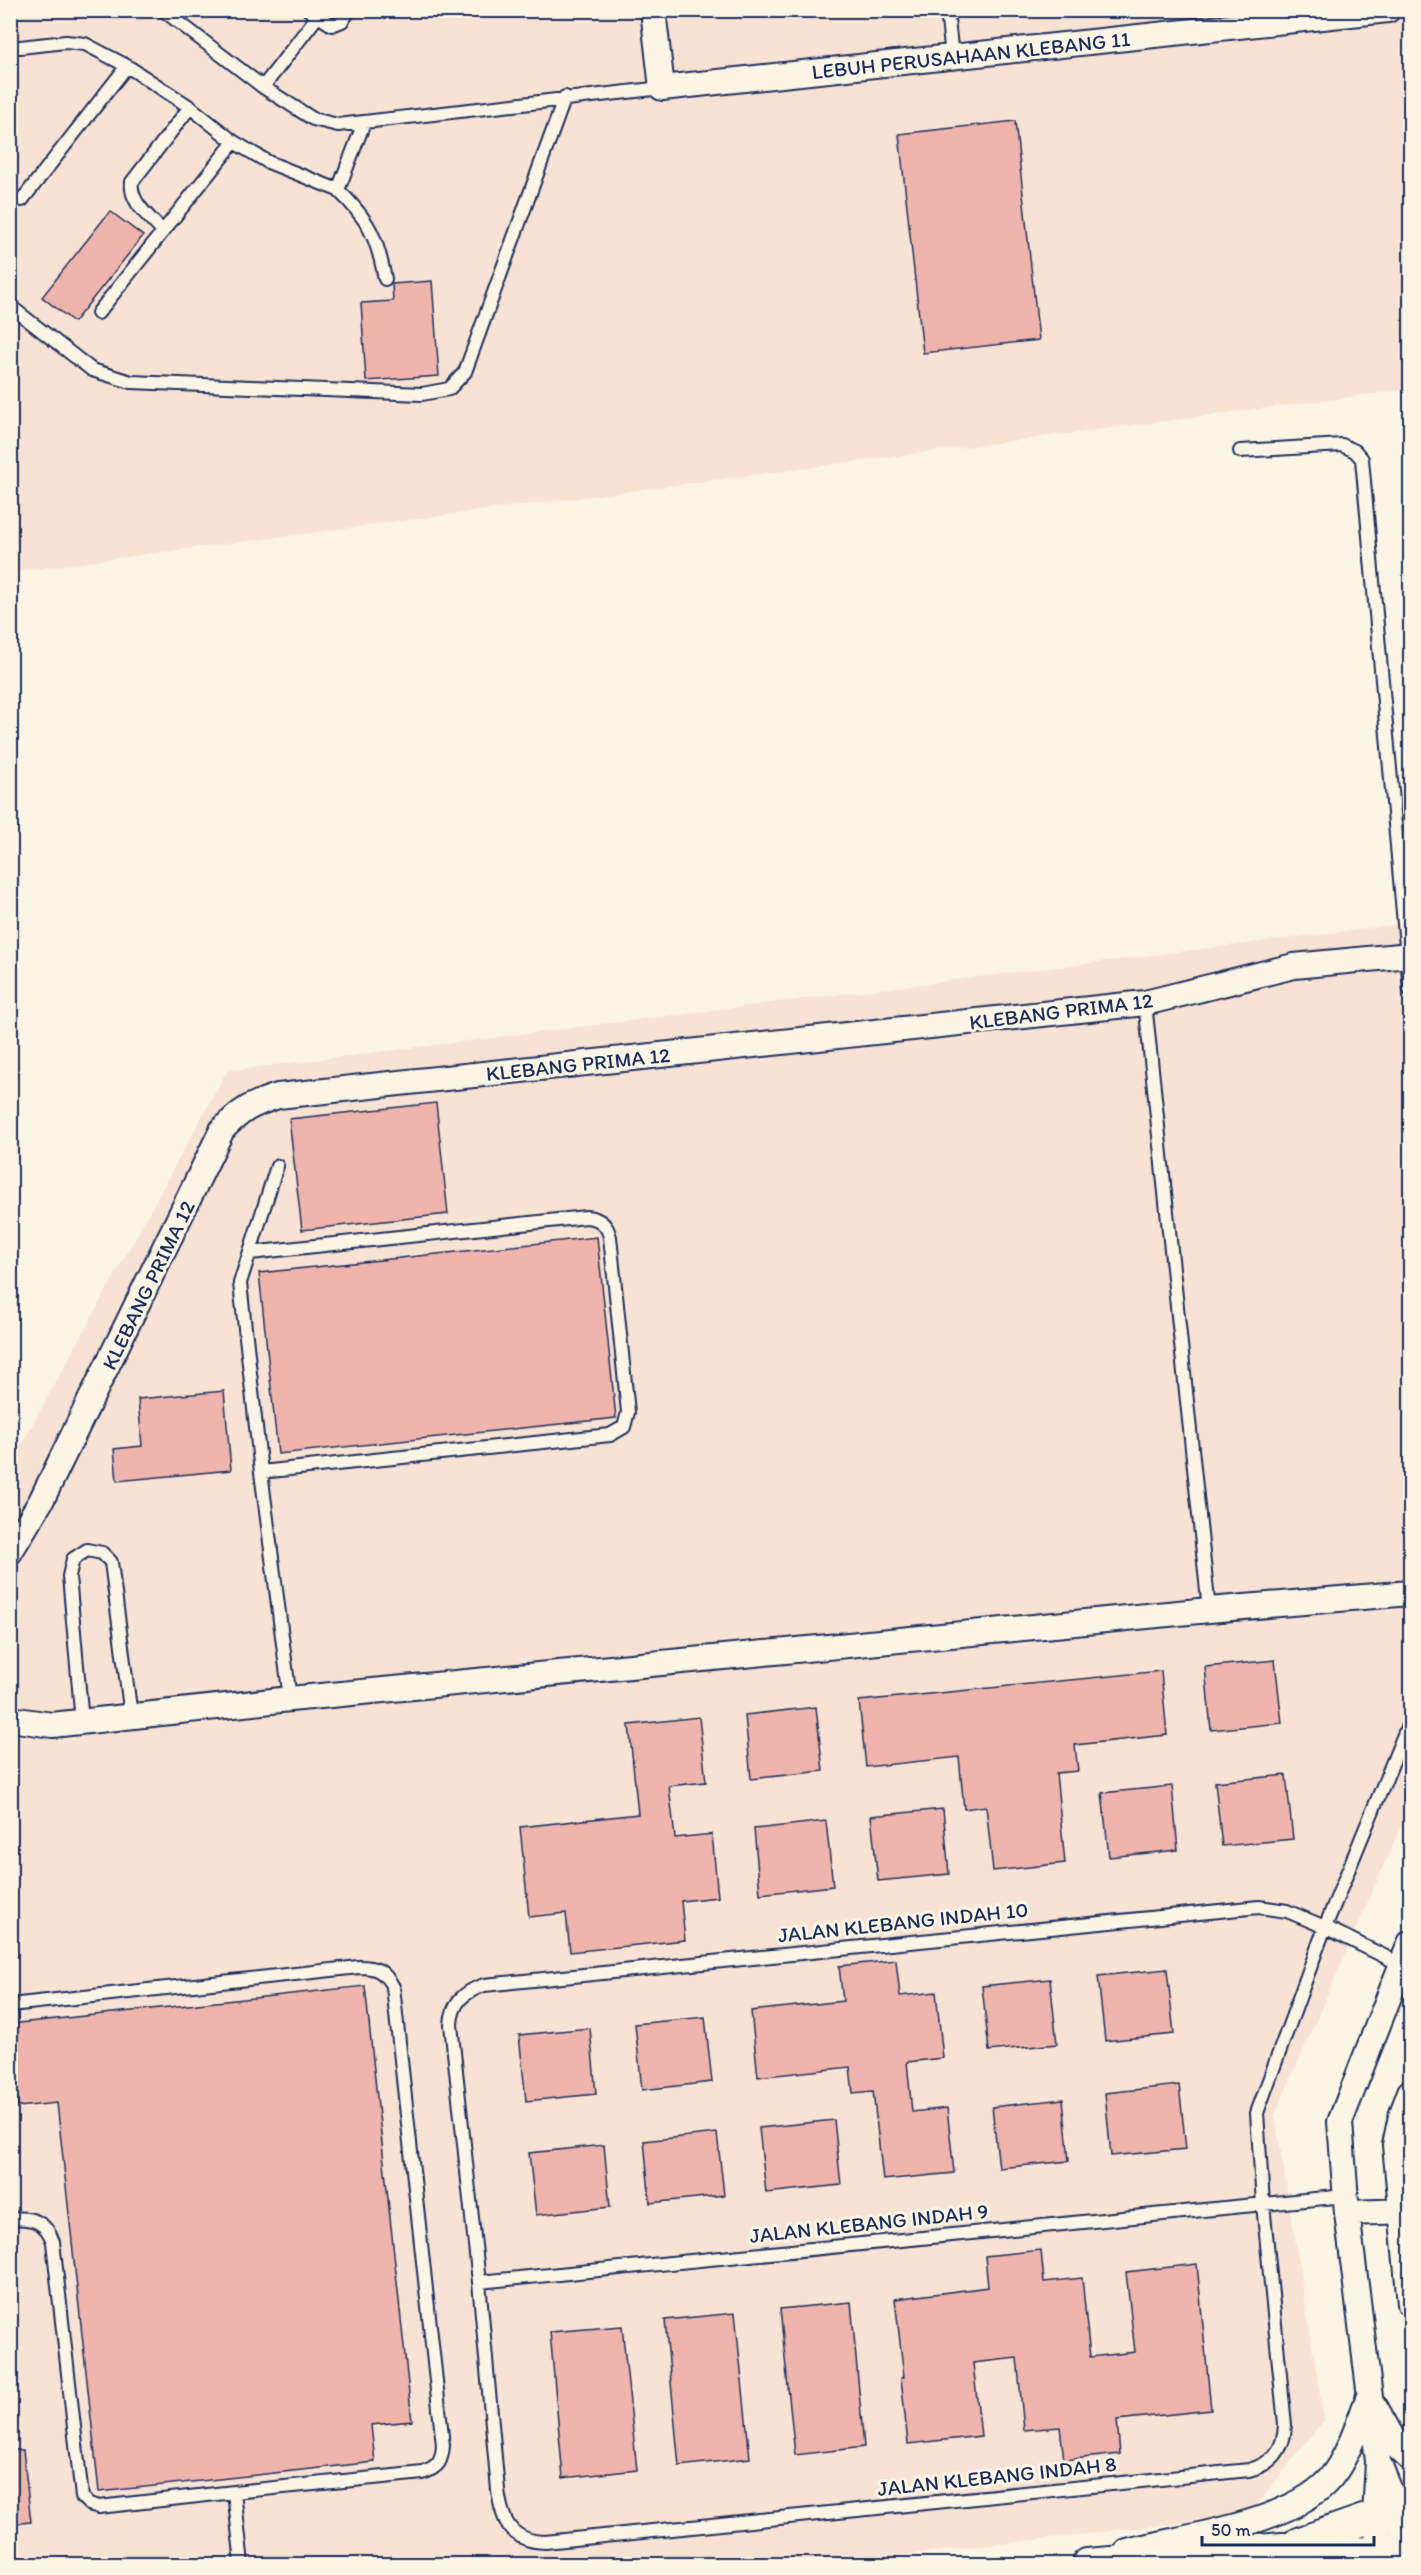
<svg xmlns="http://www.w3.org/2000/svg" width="1421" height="2575" viewBox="0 0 1421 2575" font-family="Itim,sans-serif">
	<rect width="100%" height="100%" fill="#fcf5e5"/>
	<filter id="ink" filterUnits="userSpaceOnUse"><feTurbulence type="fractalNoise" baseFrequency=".0167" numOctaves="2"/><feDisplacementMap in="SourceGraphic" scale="12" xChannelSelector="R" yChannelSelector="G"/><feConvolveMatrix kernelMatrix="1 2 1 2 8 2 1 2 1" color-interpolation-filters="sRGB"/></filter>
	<g filter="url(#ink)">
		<path fill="#f8e2d4" d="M10 11H1410V389L11 572Z
			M1410 923V1805L1275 2115 1324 2420 1249 2515 826 2564H11V1464L227 1071Z"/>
		<path fill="#efb4ac" stroke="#1b2f5e" stroke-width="1.5" d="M1015 121 1039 340 923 353 899 134Z
			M110 211 143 236 74 322 42 297Z
			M432 281 439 376 366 381 361 303 393 301 392 284Z
			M436 1103 448 1214 302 1230 289 1119Z
			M597 1237 616 1418 278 1454 259 1273Z
			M224 1391 231 1470 117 1481 114 1449 142 1446 138 1399Z
			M1275 1660 1282 1723 1211 1730 1205 1667Z
			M1161 1671 1167 1735 1075 1745 1078 1771 1056 1773 1065 1863 993 1871 986 1806 964 1809 959 1757 866 1767 859 1701Z
			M816 1707 823 1771 751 1779 745 1715Z
			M699 1717 706 1782 669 1786 675 1838 712 1834 718 1897 681 1901 685 1940 570 1952 566 1913 529 1917 520 1827 638 1814 629 1725Z
			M1286 1775 1293 1839 1222 1846 1215 1782Z
			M1172 1786 1178 1850 1109 1857 1102 1793Z
			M943 1809 949 1874 878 1881 871 1816Z
			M826 1821 833 1886 760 1894 754 1829Z
			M896 1960 900 1996 936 1992 943 2058 907 2062 912 2112 947 2108 954 2173 883 2180 873 2091 853 2093 850 2067 758 2077 751 2011 843 2001 839 1966Z
			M1167 1969 1174 2034 1105 2041 1098 1976Z
			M1050 1979 1057 2044 989 2051 982 1986Z
			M365 1986 412 2421 371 2425 375 2462 99 2492 57 2103 18 2107 10 2024Z
			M705 2017 712 2082 642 2090 635 2024Z
			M590 2028 596 2094 526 2101 519 2035Z
			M1179 2085 1186 2149 1111 2156 1105 2093Z
			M1063 2099 1069 2161 999 2168 992 2107Z
			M834 2120 841 2185 766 2193 759 2128Z
			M717 2133 724 2195 650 2203 644 2141Z
			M604 2145 610 2207 536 2215 529 2153Z
			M1041 2250 1044 2282 1082 2278 1090 2357 1135 2352 1126 2272 1197 2264 1211 2410 1117 2420 1120 2454 1064 2460 1060 2427 1024 2430 1017 2358 973 2363 981 2436 908 2444 901 2378 904 2377 895 2299 988 2287 985 2256Z
			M851 2302 864 2447 795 2455 780 2309Z
			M735 2313 750 2458 679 2466 665 2320Z
			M622 2326 637 2470 563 2478 550 2332Z
			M10 2450H23L31 2522 10 2524Z"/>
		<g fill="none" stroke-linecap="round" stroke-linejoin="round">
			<defs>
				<path id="service" d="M163 10 263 87 313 119 338 125 662 88
					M309 10 332 25 342 21 350 10
					M947 10 952 57
					M20 47 66 42 85 44 127 66 190 107 234 142 268 162 338 190
					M263 87 317 17
					M364 123 338 190C369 220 377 237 385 279
					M22 200 127 66
					M162 231C150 217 129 202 132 182L190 107
					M10 306 92 370 131 382 422 394 449 389 465 372 565 97
					M98 313 234 142
					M1240 451 1342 445 1355 451 1362 459 1410 990
					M1145 1003 1209 1610
					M277 1166 240 1283 261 1472 290 1699
					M250 1253 586 1217C599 1218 607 1224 610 1237L628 1412 624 1427 610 1435 261 1472
					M82 1722 69 1576 73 1559 87 1550 102 1553 111 1562 131 1716
					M1402 1965 1325 1927 1287 1911 1259 1907 484 1985C464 1992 452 2002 451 2025L479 2282 498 2490C502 2521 510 2541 545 2542L1249 2470C1272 2464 1284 2450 1285 2425L1263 2204 1257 2113 1325 1927 1410 1720
					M10 2005 359 1967C377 1967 384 1971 393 1987L443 2445C442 2461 439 2467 423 2473L234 2492
					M10 2219C32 2217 46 2221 53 2242L82 2497 89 2504 99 2507 234 2492 242 2564
					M479 2282 1345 2196"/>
				<path id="minor" d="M653 10 662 88 1388 10
					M10 1552 41 1501 222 1130C241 1110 252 1104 278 1096L1145 1003 1294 966 1410 955
					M10 1719 52 1725 290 1699 1209 1610 1410 1593
					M1410 2092 1401 2116 1395 2145 1410 2304
					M1347 2213 1410 2211
					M1376 2408 1398 2448 1410 2459
					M1380 2466 1399 2513 1405 2564
					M1127 2551C1185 2536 1301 2523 1335 2472 1351 2449 1359 2421 1369 2396
					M1381 2564 1375 2516 1378 2461 1347 2213 1340 2122 1410 1943"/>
				<path id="tertiary" d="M1298 2543 1375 2516 1410 2512
					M1087 2564 1283 2548 1379 2553 1410 2550"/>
			</defs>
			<use href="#service" stroke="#1b2f5e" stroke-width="16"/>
			<use href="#minor" stroke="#1b2f5e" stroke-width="28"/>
			<use href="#tertiary" stroke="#1b2f5e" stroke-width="34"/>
			<use href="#service" stroke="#fcf5e5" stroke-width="12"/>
			<use href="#minor" stroke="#fcf5e5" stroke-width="24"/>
			<use href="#tertiary" stroke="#fcf5e5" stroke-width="30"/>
		</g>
	</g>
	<g text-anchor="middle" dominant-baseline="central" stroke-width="6" stroke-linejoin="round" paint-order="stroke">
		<g font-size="21" fill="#1b2f5e" stroke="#fcf5e5">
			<text transform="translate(971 55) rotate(-6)">LEBUH PERUSAHAAN KLEBANG 11</text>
			<text transform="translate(1061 1011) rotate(-7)">KLEBANG PRIMA 12</text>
			<text transform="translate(578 1064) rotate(-6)">KLEBANG PRIMA 12</text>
			<text transform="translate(148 1285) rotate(-64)">KLEBANG PRIMA 12</text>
			<text transform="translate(903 1922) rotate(-6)">JALAN KLEBANG INDAH 10</text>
			<text transform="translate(869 2223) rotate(-6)">JALAN KLEBANG INDAH 9</text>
			<text transform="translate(997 2476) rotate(-6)">JALAN KLEBANG INDAH 8</text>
		</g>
	</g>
	<rect width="1421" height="2575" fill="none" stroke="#fcf5e5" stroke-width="36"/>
	<rect x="18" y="18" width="1385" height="2539" fill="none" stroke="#1b2f5e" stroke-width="2" filter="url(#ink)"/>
	<path d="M1202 2536v9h172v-9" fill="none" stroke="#1b2f5e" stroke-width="3"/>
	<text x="1211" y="2536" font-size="18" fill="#1b2f5e" stroke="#fcf5e5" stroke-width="4.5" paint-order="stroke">50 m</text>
</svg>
